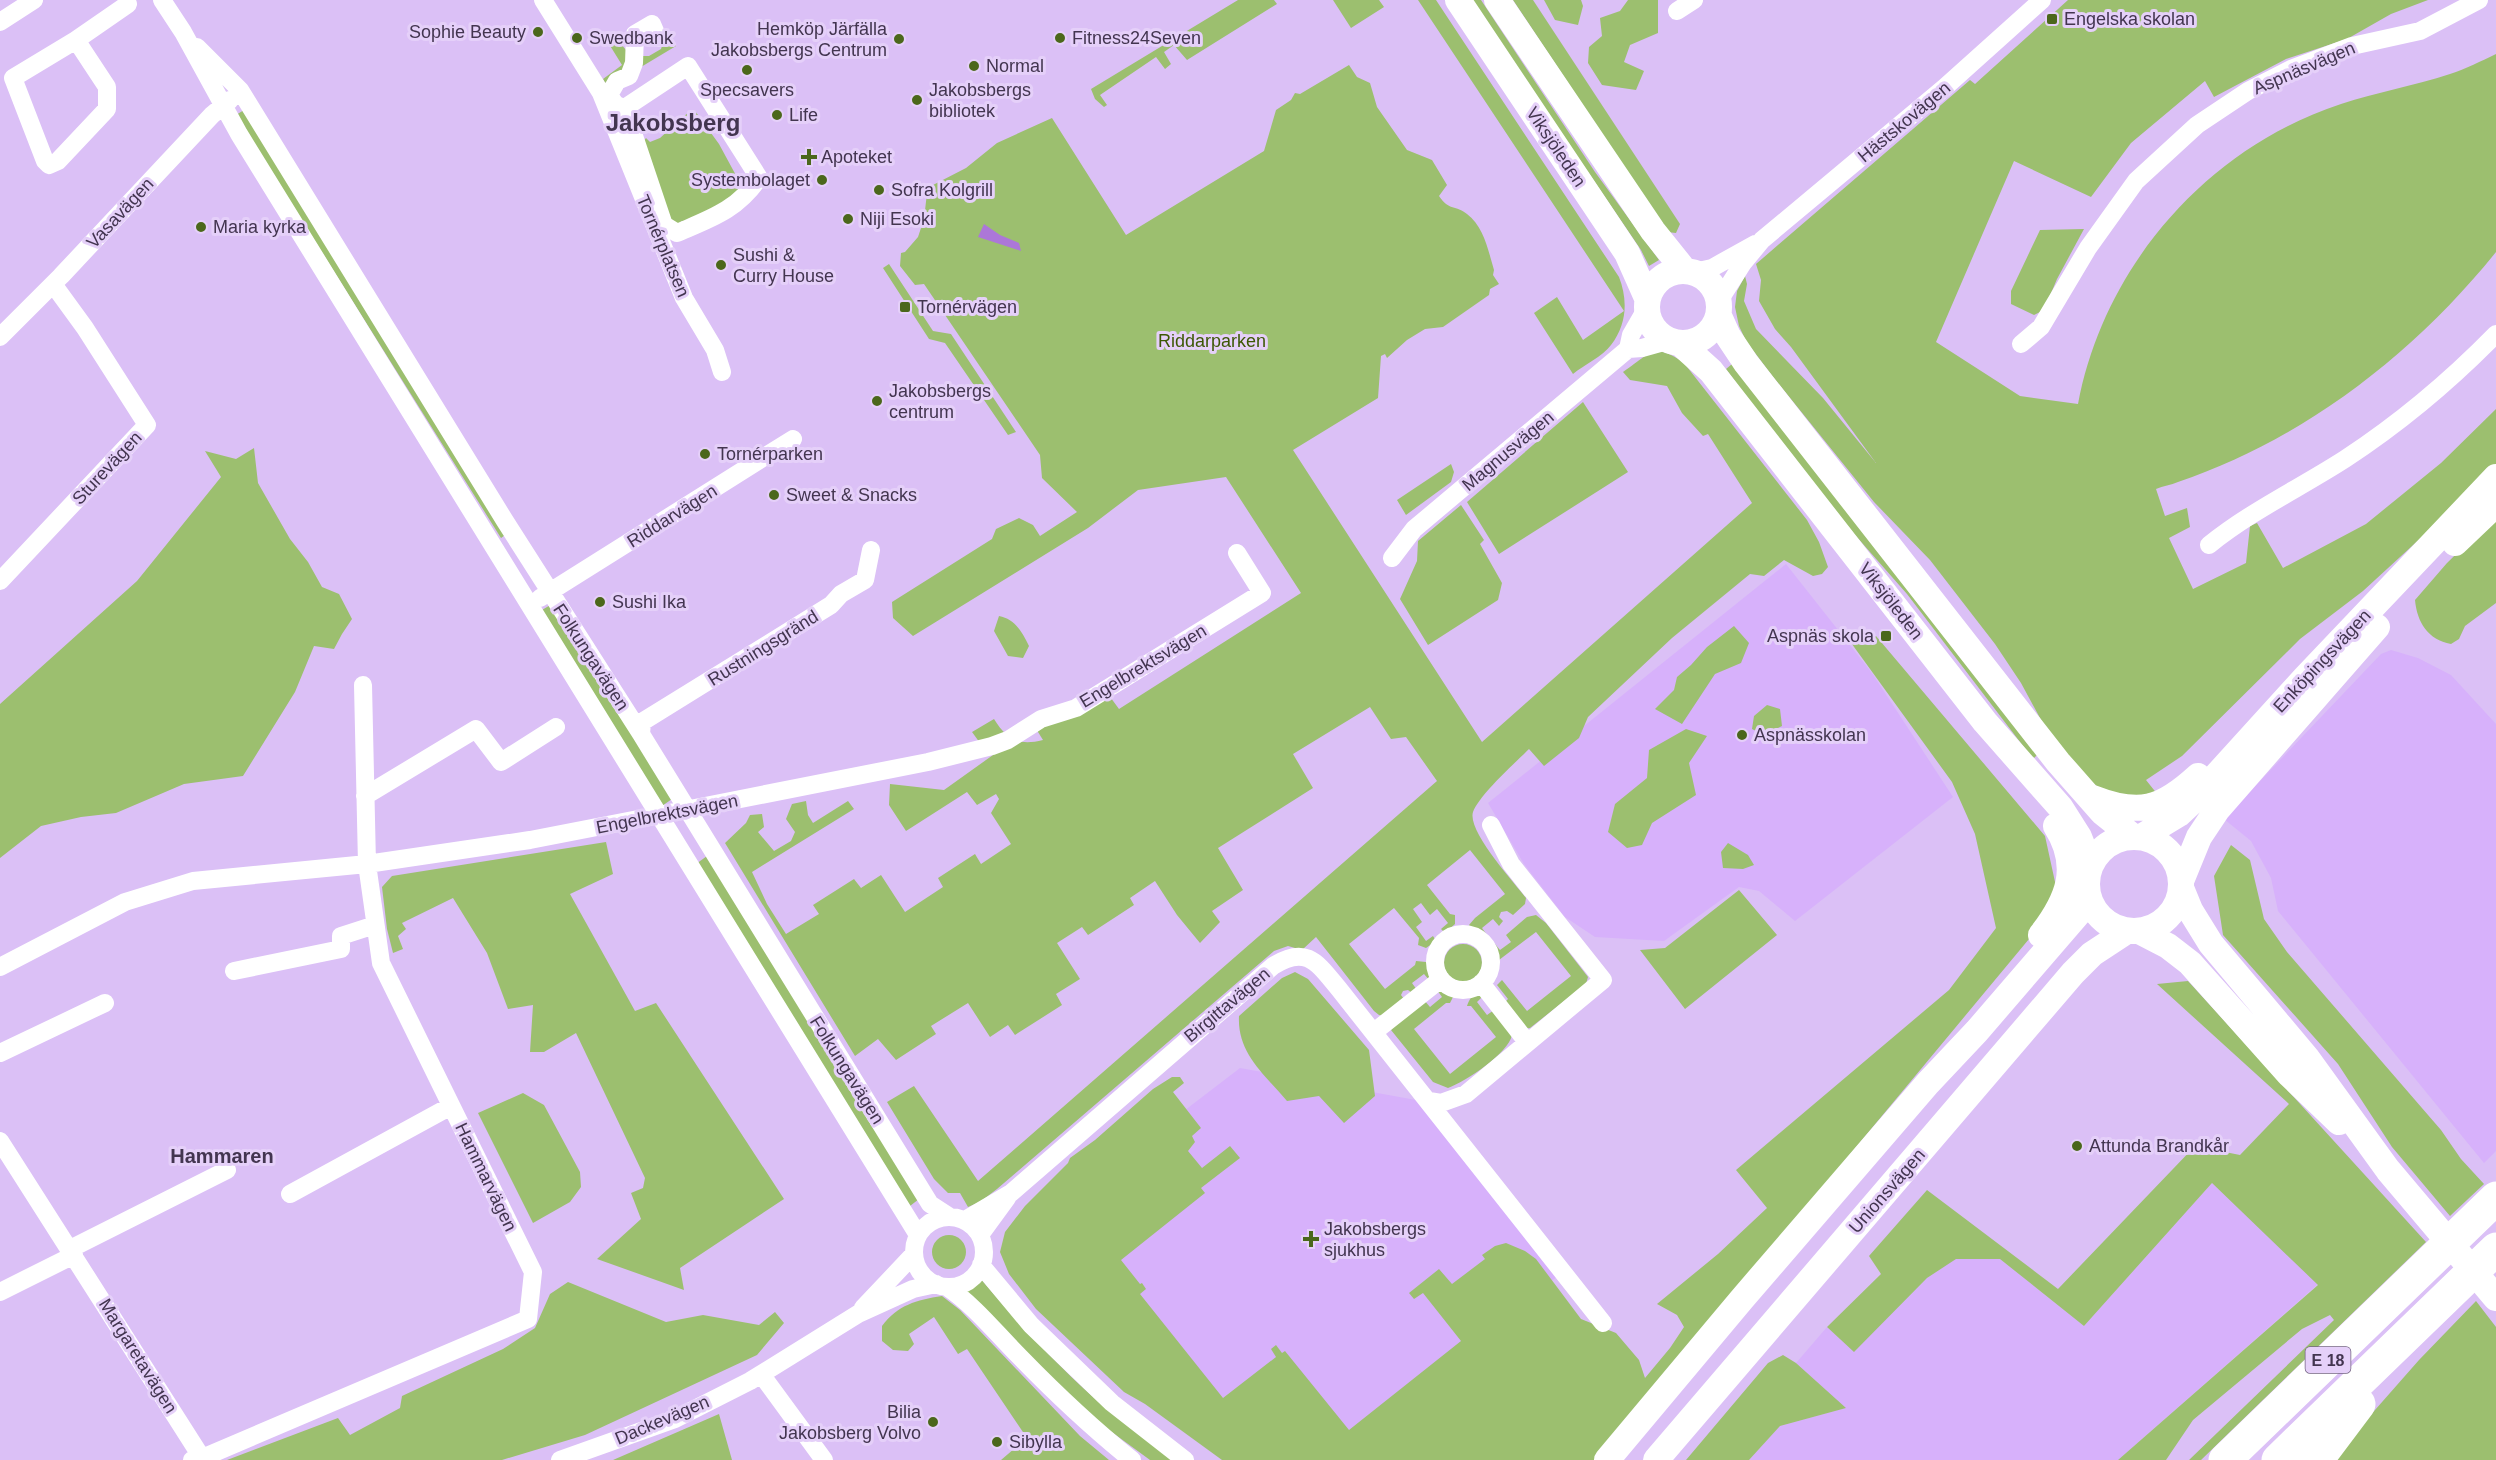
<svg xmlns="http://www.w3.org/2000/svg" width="2496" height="1460" viewBox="0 0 2496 1460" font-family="Helvetica,sans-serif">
	<rect width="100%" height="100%" fill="#dbc0f6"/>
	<path fill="#d7b1fb" d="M1786 564 1872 673 1953 797 1795 921 1759 891 1739 887 1664 941 1595 937 1565 917 1524 864 1488 803Z
		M2391 650 2418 658 2451 675 2496 724V1151L2484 1163 2278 911 2271 878 2251 841 2224 819 2381 654Z
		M1240 1068 1416 1100 1558 1276 1314 1460H1271L1065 1202Z
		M2212 1183 2318 1284 2118 1460H1749L1780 1426 1845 1408 1796 1363 1827 1327 1854 1351 1927 1278 1955 1259H2000L2084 1326Z"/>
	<path fill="#9cbf6f" d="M1238 0H1274L1277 4 1187 60 1174 45 1164 52 1171 64 1165 69 1156 57 1100 95 1107 105 1104 107 1095 99 1091 89Z
		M1333 0H1379L1384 7 1351 28Z
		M1418 0H1436L1619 277C1628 300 1627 324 1611 345 1603 356 1584 365 1573 374L1534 313 1557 297 1583 340 1624 311Z
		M1471 0H1481L1595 172 1659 260 1649 266 1641 250Z
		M1513 0H1533L1680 224 1676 233 1667 232Z
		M1544 0H1581L1583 6 1578 25 1555 20Z
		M1628 0H1658V33L1630 45 1624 62 1644 71 1636 90 1602 85 1588 63 1589 47 1602 36 1600 18 1620 11Z
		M2068 0H2428L2391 14 2347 39 2286 59 2214 97 2205 81 2131 143 2091 197 2014 161 1936 342 2020 396 2078 404C2104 266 2207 148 2341 104 2377 92 2414 86 2450 74 2466 69 2481 61 2496 54V252C2414 354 2303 440 2178 482 2171 485 2163 486 2156 489L2165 516 2187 508 2190 527 2169 538 2193 589 2246 563 2250 526 2257 523 2283 568 2366 524 2441 463 2496 409V469L2363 591 2300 639 2182 756 2146 780 2158 795 2138 799 2101 789 2087 779 2046 729 2021 683 1995 644 1930 560 1874 502 1770 373 1746 341 1739 326 1735 307 1737 291 1745 276 1747 284 1744 301 1756 329 1823 398 1876 463 1791 347 1775 329 1759 301 1761 280 1756 264 1970 80 1975 84Z
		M667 31 676 46 631 73 614 77 605 83 603 79 622 65 609 44H621L631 56H649L661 49Z
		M1349 65 1357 77 1370 83 1377 107 1407 150 1432 160 1447 185 1439 196C1449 211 1456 205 1467 214 1484 227 1488 250 1494 270L1493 275 1499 284 1490 289 1489 295 1443 327 1425 329 1407 340 1387 358 1385 354 1381 356 1378 398 1293 450 1482 742 1752 503 1708 434 1703 436 1682 413 1667 386 1630 380 1623 372C1651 353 1654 342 1684 363L1807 520 1819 542 1828 567 1822 574 1813 576 1784 560 1764 576 1750 574 1672 638 1588 717 1579 738 1544 766 1529 749C1515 763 1480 794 1473 812 1467 831 1514 882 1526 898L1525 904 1513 915 1507 911 1501 912 1499 917 1503 921 1499 926 1493 919 1482 928 1487 935 1483 937 1476 934 1469 925 1475 918 1505 894 1470 850 1427 885 1450 914 1455 915V924L1445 933 1441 929 1448 923 1437 909 1430 915 1421 903 1413 909 1422 922 1416 927 1426 941 1433 936 1436 941 1426 948 1418 945 1419 938 1394 908 1349 944 1385 989 1415 965 1416 961 1426 962 1434 976 1430 981 1424 974 1412 983 1417 990 1412 993 1408 990 1403 991 1401 995 1404 999 1384 1016 1379 1015 1374 1011 1316 937 1302 950 1288 946 1274 951 997 1189 980 1202 968 1207 960 1193H948L934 1179 887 1102 914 1086 978 1181 1437 781 1406 737 1391 739 1370 707 1293 754 1313 788 1218 848 1243 890 1212 911 1220 922 1200 943 1177 915 1155 881 1130 898 1134 905 1088 935 1082 927 1057 943 1080 979 1056 994 1062 1005 1015 1035 1008 1025 990 1037 968 1003 931 1026 936 1034 896 1060 878 1039 855 1056 725 843 746 823 750 815 762 814 764 827 758 832 774 851 791 841 795 832 786 819 792 804 806 801 808 815 813 823 848 801 854 809 752 872 767 904 786 934 819 914 813 905 854 879 861 888 881 875 905 912 943 887 938 878 975 854 981 864 1011 844 991 813 999 799 996 794 977 805 967 792 906 831 889 805 890 784 944 790 993 755 980 743 972 732 994 719C1007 740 1019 746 1043 740L1038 732 1039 713 1108 694 1119 709 1301 593 1226 477 1138 490 1088 528 913 636 893 618 892 602 992 539 996 529 1019 518 1033 525 1040 536 1077 512 1042 478 1040 455 924 284 915 285 900 266 901 253 905 252 918 237 924 219 927 193 933 185 966 168 997 143 1052 118 1126 235 1264 151 1276 110 1291 100 1295 93 1300 94Z
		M244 110 508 533 501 538 236 115Z
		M691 110 695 111 719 144 745 192 693 222 682 221 677 225 672 222 642 143 646 138 650 142 660 138Z
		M2084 229 2057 279 2044 310 2034 315 2011 304V291L2040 230Z
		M889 264 933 331 951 334 1016 432 1008 435 945 343 929 339 883 268Z
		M1732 364 2038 754 2033 759 1907 594 1855 535 1773 433 1726 369Z
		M1583 402 1628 472 1499 554 1467 502Z
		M254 448 258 483 290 539 308 562 322 587 339 594 352 619 342 634 334 649 314 646 295 692 243 776 184 784 116 813 81 817 41 826 0 858V704L137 581 221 477 205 451 236 459Z
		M1451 464 1454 472 1451 482 1406 515 1397 500Z
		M1461 505 1484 540 1480 544 1502 583 1498 600 1428 645 1400 599 1417 561 1418 541Z
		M2496 515V603L2465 626 2459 639 2451 644C2428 640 2417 622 2415 600L2447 563Z
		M552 604 672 799 662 806 542 610Z
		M999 616C1015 619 1022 632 1029 646L1023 658 1008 656 994 631Z
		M1734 626 1749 643 1741 663 1715 674 1682 724 1655 709 1674 690 1677 677 1691 665 1707 647Z
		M1876 636 2045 836 2057 891 2029 939 1596 1460H1222L1145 1404 1124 1392 1036 1309 1009 1274 1000 1252 1005 1232 1025 1206 1068 1163 1070 1158 1095 1140 1153 1089 1172 1077H1180L1184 1083 1173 1092 1201 1128 1192 1136 1195 1142 1188 1151 1202 1168 1230 1146 1240 1158 1201 1188 1205 1193 1121 1260 1140 1284 1142 1283 1146 1289 1140 1294 1223 1398 1276 1357 1271 1349 1276 1345 1282 1353 1285 1351 1349 1430 1461 1341 1423 1293 1414 1299 1409 1293 1439 1269 1452 1284 1485 1259 1482 1255 1495 1246 1506 1243 1525 1251 1536 1259 1581 1319 1616 1333 1639 1360 1645 1378 1670 1348 1684 1327 1677 1315 1657 1304 1718 1254 1767 1208 1736 1170 1949 990 1996 928 1975 834 1952 782 1849 640Z
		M1767 705 1780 709 1782 726 1764 735 1752 729 1754 716Z
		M1686 729 1707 736 1689 763 1696 795 1652 823 1642 845 1627 848 1608 832 1615 804 1647 778 1649 750Z
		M606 842 613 874 570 894 635 1011 656 1003 784 1199 680 1268 684 1290 597 1259 641 1219 631 1193 643 1188 645 1178 576 1033 544 1052H530L533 1005 508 1009 487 953 453 898 402 923 406 929 398 936 403 949 393 953 387 929 382 887 392 876Z
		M1728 843 1748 855 1754 865 1743 869 1723 868 1721 852Z
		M2231 845 2250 860 2264 919 2287 952 2441 1130 2461 1159 2484 1184 2450 1216 2392 1147 2338 1064 2223 935 2214 876Z
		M707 856 919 1199 910 1206 696 864Z
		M1739 890 1777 935 1685 1009 1640 950 1665 948Z
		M1536 915 1546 923 1588 977 1586 984 1530 1028 1523 1029 1502 1005 1508 999 1497 985 1502 980 1527 1011 1571 976 1536 932 1499 960 1491 951V946L1495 944 1500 950 1511 942 1506 935 1527 917Z
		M1444 963a19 19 0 1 1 38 0a19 19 0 1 1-38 0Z
		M1295 972 1308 979 1369 1050 1375 1096 1344 1123 1319 1096 1287 1101C1264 1074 1237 1053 1239 1016L1282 978Z
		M2188 981 2426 1242 2201 1460H2189L2334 1320 2330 1315 2302 1329 2193 1420 2166 1460H2118L2318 1285 2212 1183 2084 1326 2000 1259H1956L1927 1278 1854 1352 1827 1327 1881 1274 1869 1256 1927 1190 2058 1289 2195 1146 2240 1155 2289 1104 2157 984Z
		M1442 986 1453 997 1450 1003H1446L1414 1029 1450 1074 1496 1037 1471 1006H1467C1469 999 1473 994 1479 993L1483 996 1477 1002 1487 1015 1494 1010 1512 1035C1508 1054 1466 1081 1448 1088L1433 1082 1391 1030 1395 1024 1424 1000 1430 1007 1442 997 1437 990Z
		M523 1093 544 1105 580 1172 581 1187 570 1202 533 1223 478 1113Z
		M932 1252a17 17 0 1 1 34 0a17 17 0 1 1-34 0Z
		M980 1278C1020 1325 1061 1370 1108 1410 1129 1428 1152 1443 1174 1460H1150L1098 1422 1063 1391 965 1290Z
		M568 1282 666 1322 703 1315 759 1325 775 1312 784 1323 757 1355 585 1435 502 1460H227L338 1418 350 1435 400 1408 402 1396 503 1349 535 1328 550 1294Z
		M942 1296 960 1310 1080 1436 1109 1460H1001L1027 1438 967 1349 958 1354 934 1317 909 1334 914 1344 908 1351 893 1350 882 1341V1326C898 1305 916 1300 942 1296Z
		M2476 1301 2496 1327V1460H2331L2419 1360Z
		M1783 1355 1796 1363 1846 1408 1780 1426 1749 1460H1686L1768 1363Z
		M719 1414 732 1460H613Z"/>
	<path fill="#ac77d8" d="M984 224 1000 235 1019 243 1021 251 978 237Z"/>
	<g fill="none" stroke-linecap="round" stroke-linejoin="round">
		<path stroke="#fff" stroke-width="18" d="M162 0 183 32 239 134 918 1235
			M543 0 601 93 684 298 715 350 722 372
			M1677 11 1694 0
			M0 22 34 0
			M76 40 13 78 45 161 49 165 58 161 107 109V87L76 40 128 4
			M197 47 240 90 505 521 641 734 930 1204 950 1217
			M611 117 688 66 759 178C737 210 712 218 677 233L664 225 625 109 615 104 609 95 617 81 629 76 634 63 635 34 652 24 658 38
			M1694 272 1712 268 1755 244
			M1719 301 1743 263 1762 240 1944 88 2042 0
			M0 337 61 276 212 115 230 100
			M2021 344 2041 327 2088 248 2136 181 2197 125 2248 91 2291 69 2352 46 2420 31 2479 0
			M1628 349 1631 335 1646 309
			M2209 545C2251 511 2300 488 2345 459 2400 423 2450 381 2496 334
			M1392 558 1414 529 1628 349 1642 348 1667 341
			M0 581 147 425 85 328 53 284
			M540 598 793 439
			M641 734 642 722 831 605 841 594 865 580 871 550
			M365 796 476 729 501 762 556 727
			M1435 962a28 28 0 1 1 56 0a28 28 0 1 1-56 0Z
			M0 967 125 902 193 881 367 864 530 840 700 807 928 762 992 746 1008 740 1041 719 1076 708 1262 593 1237 553
			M234 971 341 949V936L375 925
			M1481 983 1527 1042
			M1374 1032 1441 979
			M0 1053 105 1003
			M1429 1101 1441 1103 1466 1094 1603 980 1511 864 1491 825
			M0 1141 202 1458
			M290 1194 451 1106
			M914 1252a35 35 0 1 1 70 0a35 35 0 1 1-70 0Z
			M965 1220 1011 1193 1273 966C1307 944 1318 964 1339 989L1603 1323
			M980 1235 1007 1198
			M70 1249 227 1170
			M981 1265 1031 1325 1112 1403 1185 1460
			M947 1287C975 1306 996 1333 1020 1357 1056 1394 1092 1428 1132 1460
			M0 1292 74 1255
			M863 1308 914 1254
			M761 1374 824 1460
			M192 1460 202 1458 528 1319 533 1272 381 963 367 864 363 685
			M560 1460 675 1419 750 1381 858 1314 913 1289 936 1284"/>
		<path stroke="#fff" stroke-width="26" d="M1458 0 1627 253 1647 298
			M1497 0 1653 231 1685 271
			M1647 307a36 36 0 1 1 72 0a36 36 0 1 1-72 0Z
			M1719 316 1728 336 1746 363 2058 762 2102 812 2132 836
			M1681 344 1711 371 1985 722 2060 807 2079 837 2090 865
			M2455 543 2496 504
			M2093 798C2139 816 2161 810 2198 776
			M2087 884a47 47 0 1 1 94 0a47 47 0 1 1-94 0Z
			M2141 837 2179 814 2195 799 2304 679 2496 477
			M2181 881 2199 837 2217 810 2377 627
			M2181 888 2190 910 2211 944 2307 1058 2388 1170 2496 1298
			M2139 931 2168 946 2190 963 2289 1074 2339 1122
			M2041 935C2068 900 2082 867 2056 826
			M1607 1460 1742 1299 1928 1083 1977 1031 2089 901
			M1656 1460 2073 973 2092 954 2127 931"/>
		<path stroke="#fff" stroke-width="33" d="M2225 1460 2496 1198
			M2278 1460 2496 1249
			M2317 1460 2359 1404"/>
	</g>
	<g fill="#4b671b" stroke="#e5d0f9" stroke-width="2">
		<rect x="2046" y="13" width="12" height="12" rx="3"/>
		<circle cx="538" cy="32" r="6"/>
		<circle cx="577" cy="38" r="6"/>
		<circle cx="1060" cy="38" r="6"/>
		<circle cx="899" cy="39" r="6"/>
		<circle cx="974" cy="66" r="6"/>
		<circle cx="747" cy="70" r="6"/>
		<circle cx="917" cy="100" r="6"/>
		<circle cx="777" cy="115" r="6"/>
		<path d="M806 148h6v6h6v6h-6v6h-6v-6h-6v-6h6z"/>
		<circle cx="822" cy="180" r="6"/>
		<circle cx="879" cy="190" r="6"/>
		<circle cx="848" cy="219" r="6"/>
		<circle cx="201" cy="227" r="6"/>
		<circle cx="721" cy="265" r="6"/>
		<rect x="899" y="301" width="12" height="12" rx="3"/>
		<circle cx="877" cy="401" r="6"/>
		<circle cx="705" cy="454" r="6"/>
		<circle cx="774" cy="495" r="6"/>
		<circle cx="600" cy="602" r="6"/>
		<rect x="1880" y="630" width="12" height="12" rx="3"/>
		<circle cx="1742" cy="735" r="6"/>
		<circle cx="2077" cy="1146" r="6"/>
		<path d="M1308 1230h6v6h6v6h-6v6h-6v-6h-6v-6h6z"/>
		<circle cx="933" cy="1422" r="6"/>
		<circle cx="997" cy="1442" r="6"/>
	</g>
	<g text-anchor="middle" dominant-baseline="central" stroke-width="6" stroke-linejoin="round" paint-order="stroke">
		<rect fill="#e5d0f9" stroke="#746483" stroke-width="1.5" x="2305.5" y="1347" width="45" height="26" rx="4.5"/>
		<g font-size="16" font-weight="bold" fill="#433550">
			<text x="2328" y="1360">E 18</text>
		</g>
		<g font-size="18" fill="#433550" stroke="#e5d0f9" text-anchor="start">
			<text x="2064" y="19">Engelska skolan</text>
			<text x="887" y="29" text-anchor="end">Hemköp Järfälla<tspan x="887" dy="21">Jakobsbergs Centrum</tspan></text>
			<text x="526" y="32" text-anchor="end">Sophie Beauty</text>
			<text x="589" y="38">Swedbank</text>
			<text x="1072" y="38">Fitness24Seven</text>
			<text x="986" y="66">Normal</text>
			<text x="747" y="90" text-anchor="middle">Specsavers</text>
			<text x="929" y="90">Jakobsbergs<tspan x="929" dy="21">bibliotek</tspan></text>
			<text x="789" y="115">Life</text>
			<text x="821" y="157">Apoteket</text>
			<text x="810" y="180" text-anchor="end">Systembolaget</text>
			<text x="891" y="190">Sofra Kolgrill</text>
			<text x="860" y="219">Niji Esoki</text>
			<text x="213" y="227">Maria kyrka</text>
			<text x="733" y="255">Sushi &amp;<tspan x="733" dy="21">Curry House</tspan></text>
			<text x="917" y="307">Tornérvägen</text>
			<text x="889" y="391">Jakobsbergs<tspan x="889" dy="21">centrum</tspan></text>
			<text x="717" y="454">Tornérparken</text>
			<text x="786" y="495">Sweet &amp; Snacks</text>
			<text x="612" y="602">Sushi Ika</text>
			<text x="1874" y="636" text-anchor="end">Aspnäs skola</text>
			<text x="1754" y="735">Aspnässkolan</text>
			<text x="2089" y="1146">Attunda Brandkår</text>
			<text x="1324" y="1229">Jakobsbergs<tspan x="1324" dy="21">sjukhus</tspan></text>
			<text x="921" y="1412" text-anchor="end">Bilia<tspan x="921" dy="21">Jakobsberg Volvo</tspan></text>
			<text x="1009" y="1442">Sibylla</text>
		</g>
		<g font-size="18" fill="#433550" stroke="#e5d0f9">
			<text transform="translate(2304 68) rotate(-23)">Aspnäsvägen</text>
			<text transform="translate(1904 122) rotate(-40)">Hästskovägen</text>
			<text transform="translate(1556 147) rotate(56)">Viksjöleden</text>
			<text transform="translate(120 213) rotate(-47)">Vasavägen</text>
			<text transform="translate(663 246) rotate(67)">Tornérplatsen</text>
			<text transform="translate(1508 451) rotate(-40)">Magnusvägen</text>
			<text transform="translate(107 468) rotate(-47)">Sturevägen</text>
			<text transform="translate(672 516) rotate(-32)">Riddarvägen</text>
			<text transform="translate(1891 601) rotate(52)">Viksjöleden</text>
			<text transform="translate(763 648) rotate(-32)">Rustningsgränd</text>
			<text transform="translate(591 657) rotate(57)">Folkungavägen</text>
			<text transform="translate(2322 661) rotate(-47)">Enköpingsvägen</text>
			<text transform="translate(1143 666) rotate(-31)">Engelbrektsvägen</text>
			<text transform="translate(667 814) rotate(-11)">Engelbrektsvägen</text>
			<text transform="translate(1227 1005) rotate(-40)">Birgittavägen</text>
			<text transform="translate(847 1070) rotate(58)">Folkungavägen</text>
			<text transform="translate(486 1177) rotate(64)">Hammarvägen</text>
			<text transform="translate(1887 1191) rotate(-49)">Unionsvägen</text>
			<text transform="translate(138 1356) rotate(58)">Margaretavägen</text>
			<text transform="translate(662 1420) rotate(-23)">Dackevägen</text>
		</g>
		<g font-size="18" fill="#3d5805" stroke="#e5d0f9">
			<text x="1212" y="341">Riddarparken</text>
		</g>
		<g font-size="20" font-weight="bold" fill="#433550" stroke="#e5d0f9">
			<text x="222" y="1156">Hammaren</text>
		</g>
		<g font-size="24" font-weight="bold" fill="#433550" stroke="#e5d0f9">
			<text x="673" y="122">Jakobsberg</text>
		</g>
	</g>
</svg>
